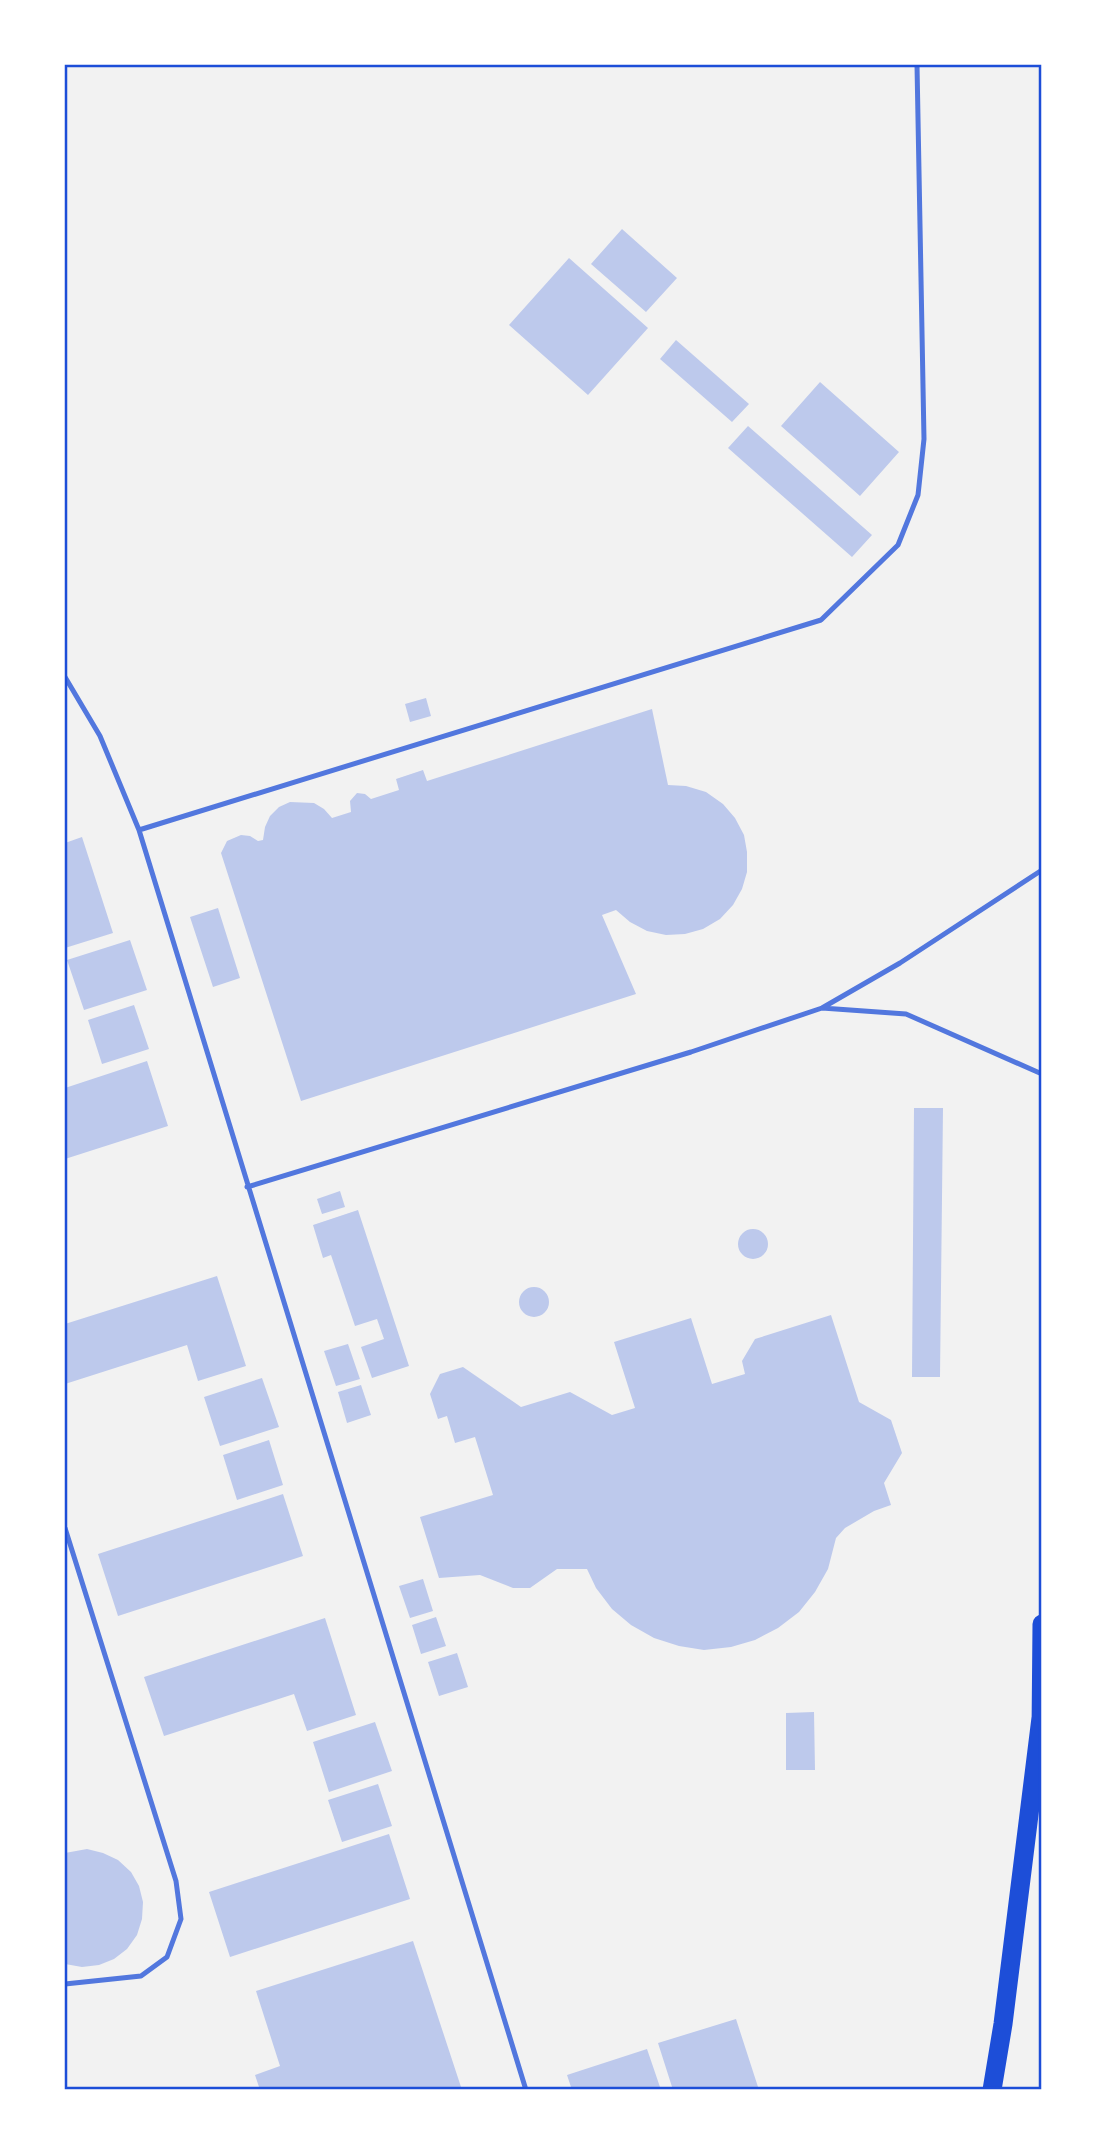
<svg xmlns="http://www.w3.org/2000/svg" width="1107" height="2155" viewBox="0 0 1107 2155" font-family="Commissioner,sans-serif">
	<rect width="100%" height="100%" fill="#f2f2f2"/>
	<path fill="#bdc9ec" d="M622 229 677 278 646 312 591 264Z
		M569 258 648 328 588 395 509 325Z
		M676 340 749 404 732 422 660 359Z
		M820 382 899 452 860 496 781 426Z
		M748 426 872 535 852 557 728 448Z
		M426 698 431 716 410 722 405 704Z
		M652 709 668 785 686 786 706 792 723 804 735 818 744 835 747 852V872L742 889 733 905 720 919 703 929 685 934 666 935 647 931 630 922 616 910 602 915 636 994 301 1101 221 853 227 841 241 835 250 836 258 841 263 840 265 827 270 816 279 807 290 802 314 803 324 809 332 818 351 812 350 801 357 793 365 794 371 799 399 790 396 779 423 770 427 781Z
		M82 837 113 933 65 948V843Z
		M218 908 240 978 213 987 190 917Z
		M130 940 147 990 84 1010 67 960Z
		M134 1005 149 1049 102 1064 88 1020Z
		M147 1061 168 1126 65 1159V1088Z
		M914 1108H943L940 1377H912Z
		M340 1191 345 1207 322 1214 317 1199Z
		M358 1210 409 1366 372 1378 361 1347 384 1339 377 1319 355 1326 331 1255 323 1258 313 1225Z
		M738 1244a15 15 0 1 1 30 0a15 15 0 1 1-30 0Z
		M217 1276 246 1366 198 1381 187 1345 65 1384V1324Z
		M519 1302a15 15 0 1 1 30 0a15 15 0 1 1-30 0Z
		M831 1315 859 1402 891 1420 902 1453 884 1483 891 1505 874 1511 845 1528 836 1538 828 1569 815 1592 799 1612 778 1628 755 1640 731 1647 704 1650 679 1646 654 1638 631 1625 612 1609 596 1588 587 1569H557L530 1588H513L480 1575 439 1578 420 1517 493 1495 475 1437 455 1443 447 1416 438 1419 430 1394 440 1374 463 1367 521 1407 570 1392 612 1415 635 1408 614 1342 691 1318 712 1384 745 1374 742 1361 755 1339Z
		M348 1344 360 1379 336 1386 324 1351Z
		M262 1378 279 1427 220 1446 204 1397Z
		M361 1385 371 1415 347 1423 338 1392Z
		M269 1440 283 1485 237 1500 223 1455Z
		M283 1494 303 1556 118 1616 98 1554Z
		M423 1579 433 1611 410 1618 399 1586Z
		M436 1617 446 1646 421 1654 412 1625Z
		M325 1618 356 1715 307 1731 294 1694 164 1736 144 1677Z
		M457 1653 468 1687 439 1696 428 1662Z
		M814 1712 815 1770H786V1713Z
		M375 1722 392 1771 329 1792 313 1742Z
		M378 1784 392 1826 342 1842 328 1800Z
		M389 1834 410 1899 230 1957 209 1892Z
		M87 1849 103 1853 118 1860 131 1872 139 1886 143 1902 142 1919 137 1935 127 1949 114 1959 99 1965 82 1967 65 1964V1853Z
		M413 1941 462 2090H260L255 2075 280 2066 256 1991Z
		M736 2019 759 2090H673L658 2043Z
		M647 2049 661 2090H572L567 2075Z"/>
	<g fill="none" stroke-linecap="round" stroke-linejoin="round">
		<path stroke="#5277de" stroke-width="5" d="M65 677 100 736 139 830 526 2090
			M139 830 821 620 898 545 918 495 924 439 917 65
			M822 1008 906 1014 1042 1074
			M247 1187 691 1052 822 1008 900 963 1042 870
			M65 1528 176 1881 181 1919 167 1957 141 1976 65 1984"/>
		<path stroke="#1d4ed8" stroke-width="19" d="M1041 1731 1042 1624
			M992 2090 1003 2024 1041 1718"/>
	</g>
	<rect width="1107" height="2155" fill="none" stroke="#ffffff" stroke-width="133"/>
	<rect x="66" y="66" width="974" height="2022" fill="none" stroke="#1d4ed8" stroke-width="2.5"/>
</svg>
